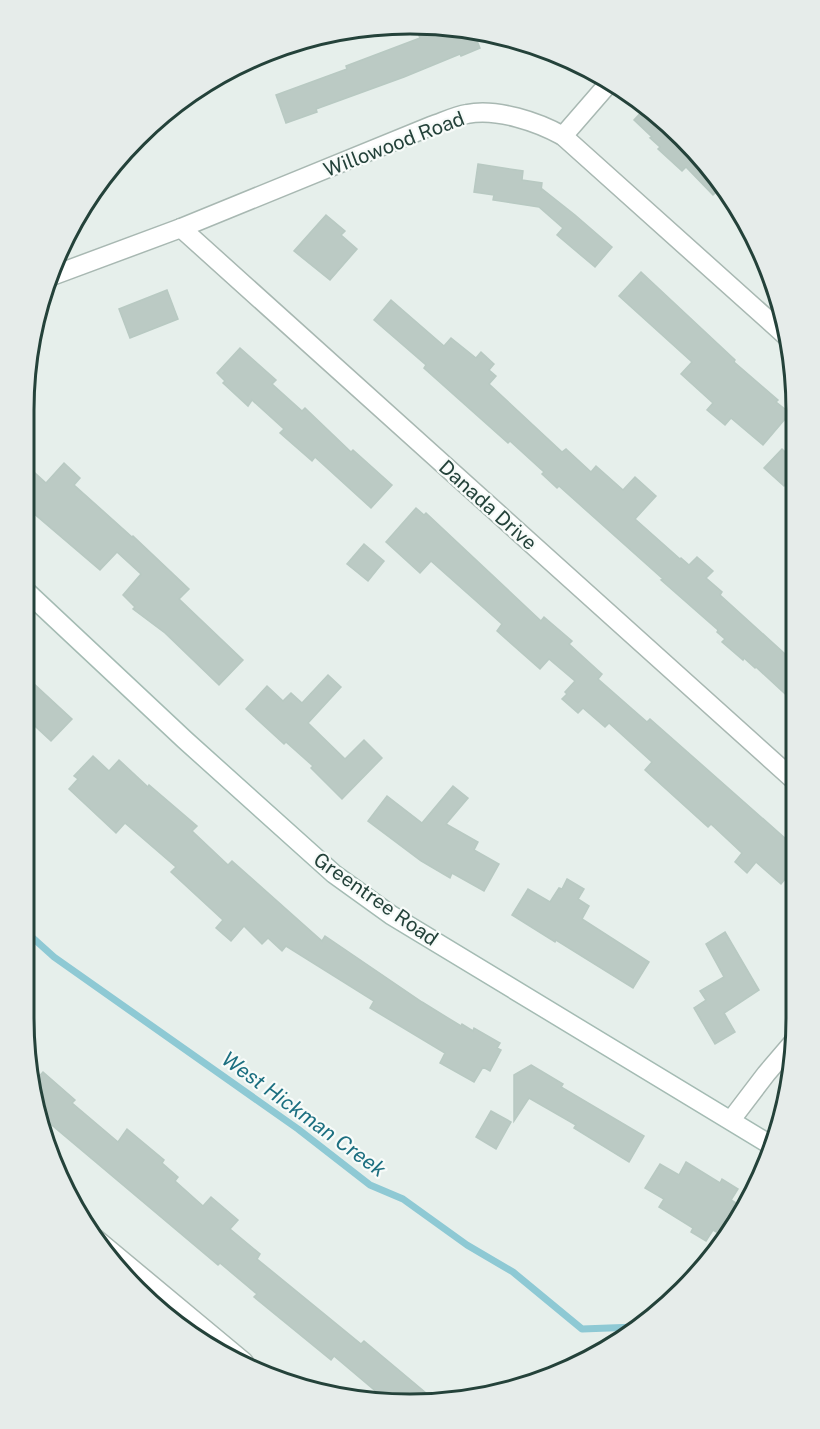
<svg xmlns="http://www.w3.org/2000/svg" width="820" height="1429" viewBox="0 0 820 1429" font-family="'Public Sans',sans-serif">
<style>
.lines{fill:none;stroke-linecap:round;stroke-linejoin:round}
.stream{stroke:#8ec9d4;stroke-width:7}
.building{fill:#bbcac4;stroke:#b8c9c2;stroke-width:1.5}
.street-casing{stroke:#a8b8b2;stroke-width:21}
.secondary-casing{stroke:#a4bbb3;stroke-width:21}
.street{stroke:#fff;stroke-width:18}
.secondary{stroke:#fff;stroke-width:18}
.labels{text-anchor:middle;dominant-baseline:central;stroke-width:4.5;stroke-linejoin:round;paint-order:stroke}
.street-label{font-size:20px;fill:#24423a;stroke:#f7fbf9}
.water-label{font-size:21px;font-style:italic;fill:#1c6f80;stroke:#f7fbf9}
.rim{fill:none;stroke:#24423a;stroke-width:3}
</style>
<rect width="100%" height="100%" fill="#e6efeb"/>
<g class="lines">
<path class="stream" d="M 24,930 L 54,957 L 298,1129 L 370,1185 L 403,1199 L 467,1245 L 513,1272 L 582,1329 L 636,1327"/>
</g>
<g class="building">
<path d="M 417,31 L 473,31 L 480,48 L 461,56 L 460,54 L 404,77 L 316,109 L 317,112 L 286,123 L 276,95 L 347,69 L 346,66 L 420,38 Z"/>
<path d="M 646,107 L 683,137 L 722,187 L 713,195 L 686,167 L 682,171 L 658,149 L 660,147 L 650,138 L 652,137 L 634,120 Z"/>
<path d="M 478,164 L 523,171 L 522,180 L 542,183 L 541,191 L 542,189 L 575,215 L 612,247 L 595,267 L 557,235 L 563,228 L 539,207 L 493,200 L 494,195 L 474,192 Z"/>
<path d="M 326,215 L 345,231 L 341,235 L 357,249 L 330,280 L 294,251 Z"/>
<path d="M 641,272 L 735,360 L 734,362 L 778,400 L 776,402 L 790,413 L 763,445 L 731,418 L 725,425 L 707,410 L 713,403 L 681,374 L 692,362 L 619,296 Z"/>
<path d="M 167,290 L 178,319 L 130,338 L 119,309 Z"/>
<path d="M 391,300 L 444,346 L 451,338 L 476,358 L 481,352 L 494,364 L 489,370 L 496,376 L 489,384 L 562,452 L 566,449 L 591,472 L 596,466 L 623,490 L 635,477 L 656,496 L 635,519 L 680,559 L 681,558 L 689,565 L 697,557 L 713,571 L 706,578 L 722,592 L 720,595 L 795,663 L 795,703 L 756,667 L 755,668 L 744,658 L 743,660 L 722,642 L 725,639 L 717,632 L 718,630 L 661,580 L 663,579 L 559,486 L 557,488 L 542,474 L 544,472 L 510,441 L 508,443 L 424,368 L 426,365 L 374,320 Z"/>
<path d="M 240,348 L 276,380 L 272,384 L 302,411 L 305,408 L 351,452 L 353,450 L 392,485 L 371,508 L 315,457 L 312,461 L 280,433 L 284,429 L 252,400 L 248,406 L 223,383 L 225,381 L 217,373 Z"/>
<path d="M 782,449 L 795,461 L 795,474 L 784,486 L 764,468 Z"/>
<path d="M 64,463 L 80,478 L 74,485 L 132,537 L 133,536 L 189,589 L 179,599 L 243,660 L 219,685 L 165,633 L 133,609 L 135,607 L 123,595 L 141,574 L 117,552 L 100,570 L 25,506 L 25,464 L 46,483 Z"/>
<path d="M 416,508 L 424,515 L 426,513 L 541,621 L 544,617 L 572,641 L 569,644 L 602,674 L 598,679 L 647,722 L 650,719 L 795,847 L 795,867 L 781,884 L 756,862 L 747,873 L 735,862 L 742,853 L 711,824 L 708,827 L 645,770 L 652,762 L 609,723 L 605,727 L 583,708 L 578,713 L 562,699 L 567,694 L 565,692 L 575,681 L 549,659 L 540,669 L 497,631 L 502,624 L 431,561 L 420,573 L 386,542 Z"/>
<path d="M 364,544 L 384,561 L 368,581 L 347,564 Z"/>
<path d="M 328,675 L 341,687 L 308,723 L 345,759 L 364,740 L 382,758 L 342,799 L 311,768 L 313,766 L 286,742 L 284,744 L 246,709 L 267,686 L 283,701 L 291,693 L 302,703 Z"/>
<path d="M 33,683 L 72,719 L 51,741 L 24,716 L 24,692 Z"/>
<path d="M 93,756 L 109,771 L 119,760 L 148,787 L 149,785 L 197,826 L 192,831 L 228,865 L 232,861 L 322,941 L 325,936 L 422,1002 L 461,1026 L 462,1024 L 473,1031 L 474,1028 L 500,1043 L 497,1048 L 501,1050 L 490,1071 L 483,1067 L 474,1082 L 440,1063 L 445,1053 L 370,1008 L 374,1001 L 286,946 L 282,951 L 268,938 L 262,944 L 244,926 L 231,941 L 216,928 L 223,920 L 171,872 L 176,867 L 125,823 L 116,833 L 69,789 L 78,779 L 74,776 Z"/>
<path d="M 453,786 L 468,798 L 446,824 L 478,842 L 474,850 L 499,864 L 484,891 L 452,873 L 450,878 L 421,861 L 368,821 L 387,796 L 422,823 Z"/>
<path d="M 567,879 L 584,889 L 578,899 L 589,906 L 582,919 L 649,962 L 633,988 L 556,940 L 555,942 L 512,915 L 528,889 L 550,902 L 559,888 L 562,889 Z"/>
<path d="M 725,932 L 759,990 L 724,1013 L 735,1032 L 715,1044 L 694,1008 L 706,1000 L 700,991 L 724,977 L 706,944 Z"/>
<path d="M 531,1065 L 563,1084 L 561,1087 L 644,1136 L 629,1162 L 574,1128 L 576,1125 L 529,1098 L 514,1121 L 514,1075 Z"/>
<path d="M 43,1072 L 75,1100 L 72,1103 L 118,1142 L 127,1129 L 164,1160 L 162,1163 L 178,1177 L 175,1181 L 203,1206 L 211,1197 L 238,1220 L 230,1229 L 260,1254 L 257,1259 L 361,1344 L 364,1341 L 438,1403 L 385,1399 L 334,1356 L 331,1360 L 254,1297 L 257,1294 L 220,1263 L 218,1265 L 40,1115 L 34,1082 Z"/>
<path d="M 491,1111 L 511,1122 L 496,1149 L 476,1137 Z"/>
<path d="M 686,1162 L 720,1183 L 722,1179 L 738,1189 L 731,1200 L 744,1208 L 727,1238 L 713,1230 L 706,1241 L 691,1232 L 693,1228 L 659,1207 L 664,1199 L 645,1188 L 660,1164 L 679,1175 Z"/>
</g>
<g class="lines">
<g class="street-casing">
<g id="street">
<path d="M 563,136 L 609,83"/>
<path d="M 181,228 L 795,781"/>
<path d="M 49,277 L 181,228 L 431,126 C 443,122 455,116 467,114 C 497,108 538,122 563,136 L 786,336"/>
<path d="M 731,1120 L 766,1074 L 795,1040"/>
<path d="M 95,1238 L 244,1362"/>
</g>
</g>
<g class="secondary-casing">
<path id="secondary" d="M 25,590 L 185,740 L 334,874 L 391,915 L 774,1147"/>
</g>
<use href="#street" class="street"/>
<use href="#secondary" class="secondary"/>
</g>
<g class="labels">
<g class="street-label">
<text transform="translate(394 144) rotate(-21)">Willowood Road</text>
<text transform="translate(488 505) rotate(42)">Danada Drive</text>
<text transform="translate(376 899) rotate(35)">Greentree Road</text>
</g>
<g class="water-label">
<text transform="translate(304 1114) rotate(36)">West Hickman Creek</text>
</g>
</g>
<path d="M0 0H820V1429H0ZM410 34H410A376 376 0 0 1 786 410V1018A376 376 0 0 1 410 1394H410A376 376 0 0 1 34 1018V410A376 376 0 0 1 410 34Z" fill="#e6ecea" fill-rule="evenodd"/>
<path class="rim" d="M410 34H410A376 376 0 0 1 786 410V1018A376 376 0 0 1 410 1394H410A376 376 0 0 1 34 1018V410A376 376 0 0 1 410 34Z"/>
</svg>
